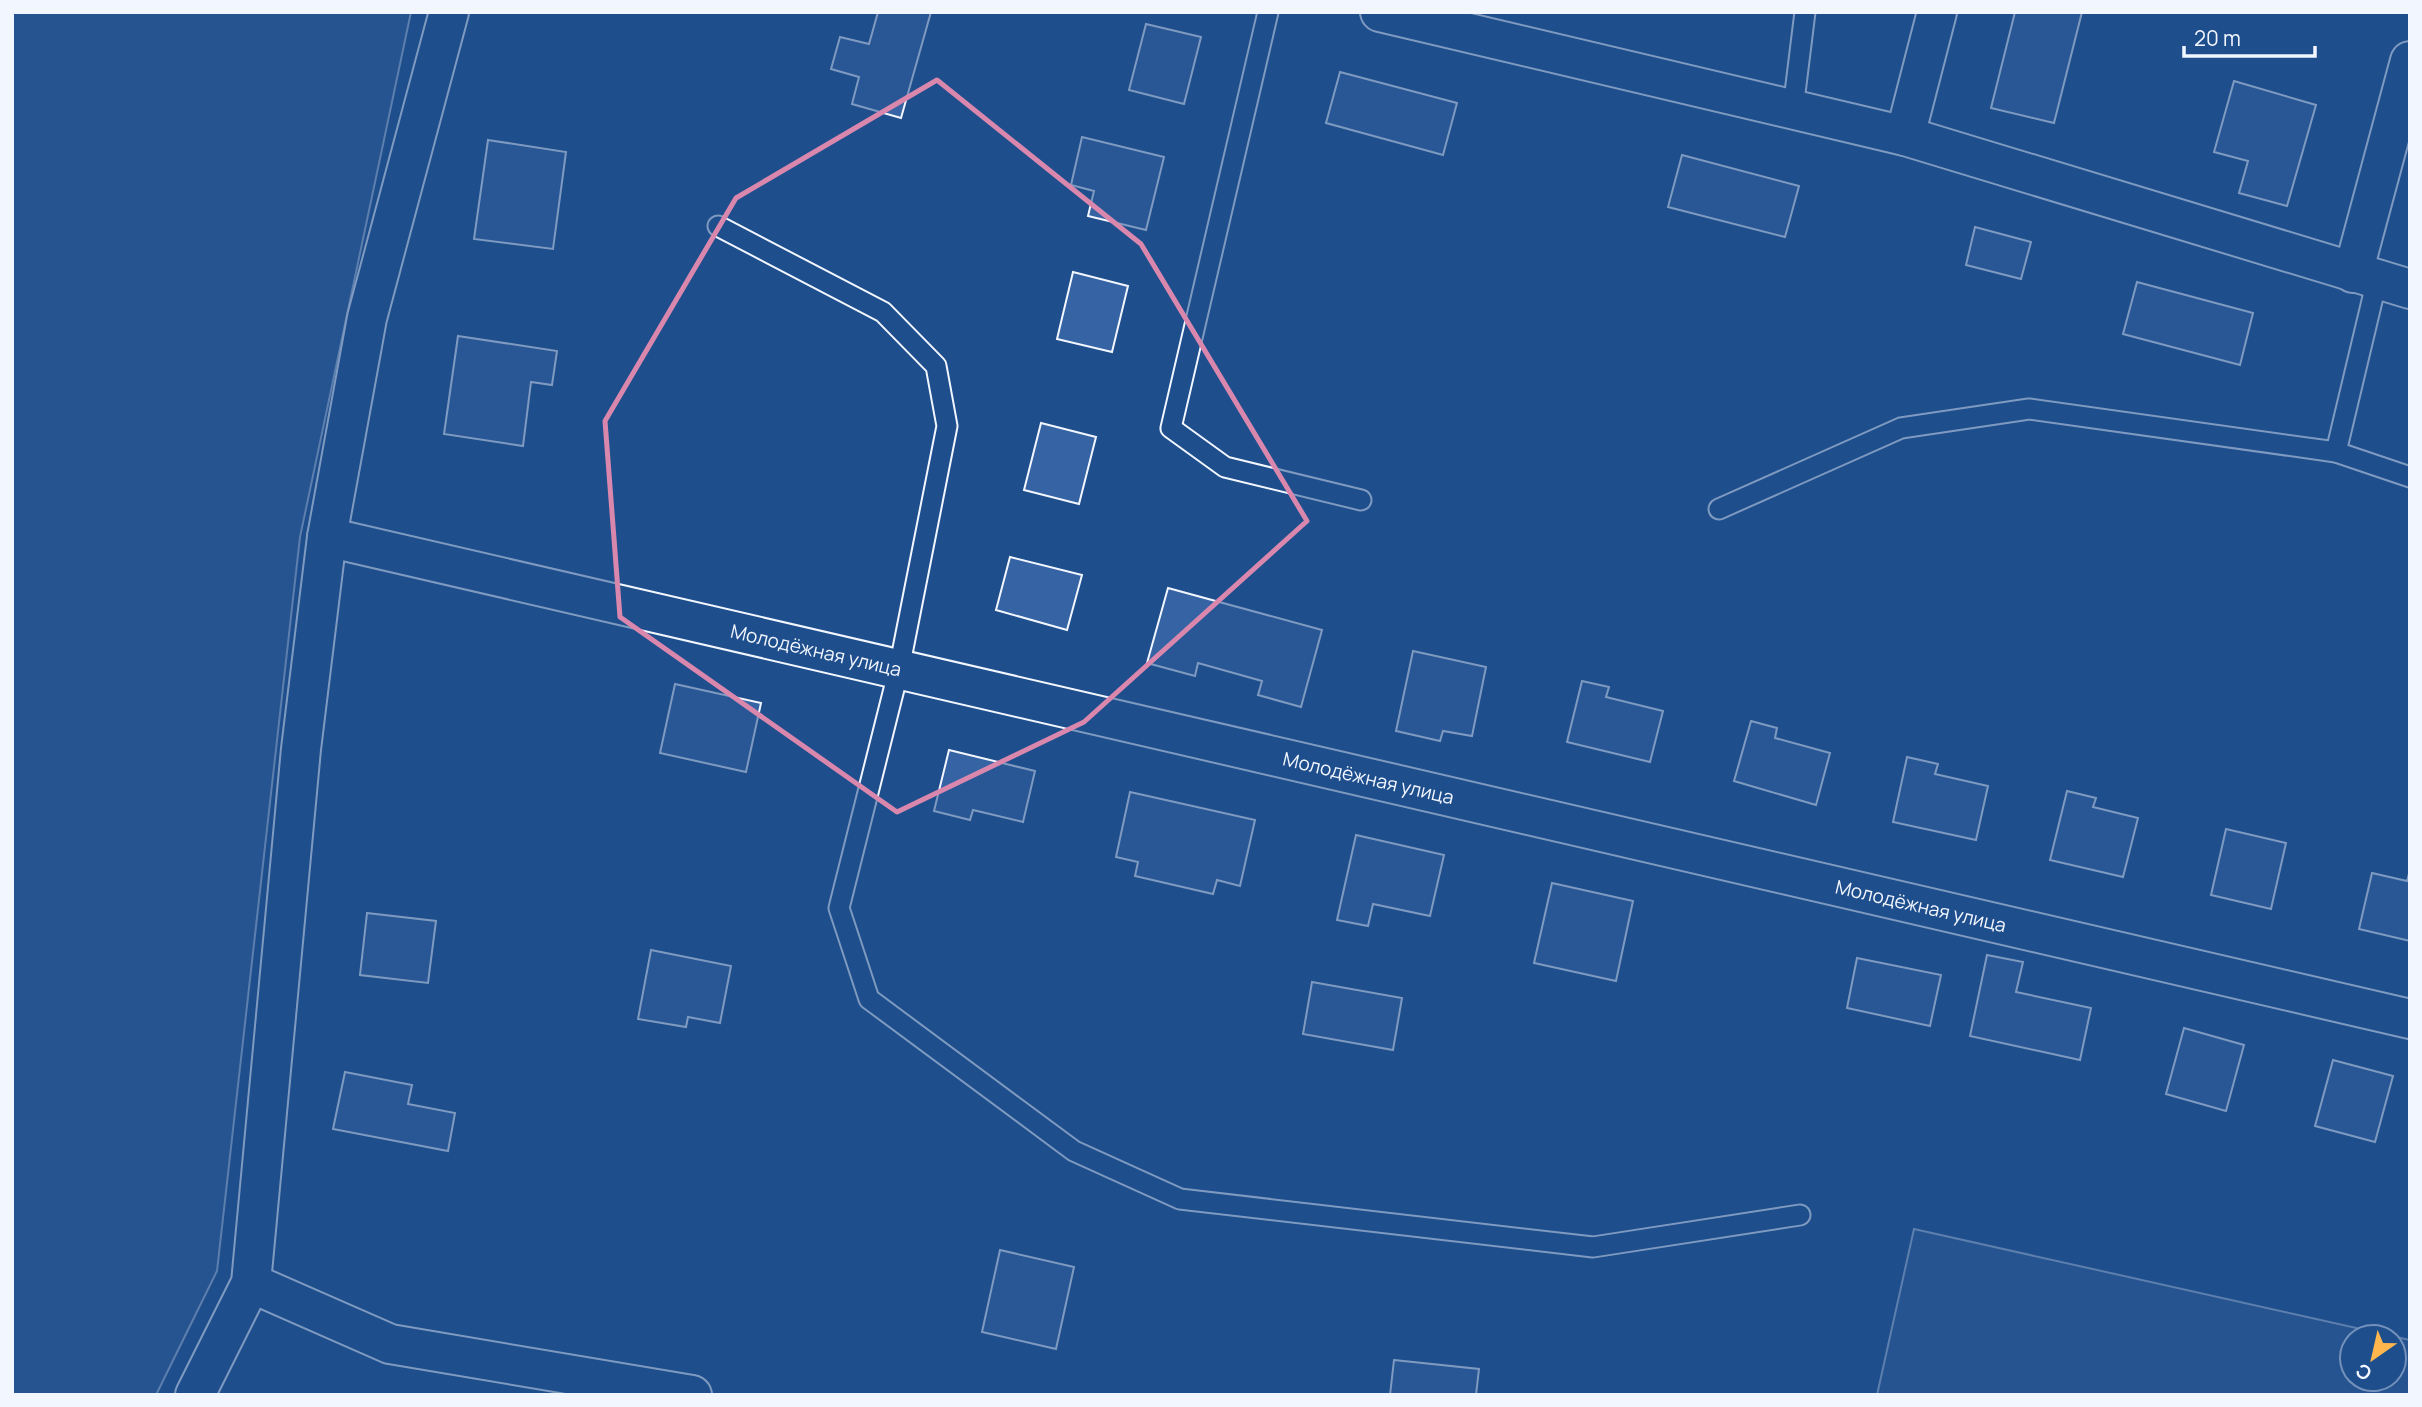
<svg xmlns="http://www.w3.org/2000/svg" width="2422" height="1407" viewBox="0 0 2422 1407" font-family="Manrope,sans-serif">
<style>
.built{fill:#305b95;stroke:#a8bbd7;stroke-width:2;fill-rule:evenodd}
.building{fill:#3563a3;stroke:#f2f6ff;stroke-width:2}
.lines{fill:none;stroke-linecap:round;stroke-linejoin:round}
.service-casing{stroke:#f2f6ff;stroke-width:23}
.minor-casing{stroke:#f2f6ff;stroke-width:42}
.service{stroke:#1f4e8c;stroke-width:19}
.minor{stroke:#1f4e8c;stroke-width:38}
.marked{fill:none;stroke:#da87ad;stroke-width:5;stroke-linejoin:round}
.labels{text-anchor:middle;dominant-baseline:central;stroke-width:5;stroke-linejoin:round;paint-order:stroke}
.street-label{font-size:19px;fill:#f2f6ff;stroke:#1f4e8c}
</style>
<rect width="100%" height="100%" fill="#1f4e8c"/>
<g class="built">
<path d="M 12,12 L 411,12 L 300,537 L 217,1271 L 156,1395 L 12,1395 Z"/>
<path d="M 1914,1229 L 2410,1340 L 2410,1395 L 1877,1395 ZM 2352,1337 L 2394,1337 L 2394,1379 L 2352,1379 Z"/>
</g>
<g class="building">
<path d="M 878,12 L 931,12 L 901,118 L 852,104 L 859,77 L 831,69 L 840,37 L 869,44 Z"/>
<path d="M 2015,12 L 2082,12 L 2054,123 L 1991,108 Z"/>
<path d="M 1146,24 L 1201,37 L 1184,104 L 1129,90 Z"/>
<path d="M 1340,72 L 1457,103 L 1443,155 L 1326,123 Z"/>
<path d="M 2234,81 L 2316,105 L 2287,206 L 2239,193 L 2248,161 L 2214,152 Z"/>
<path d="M 1082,137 L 1164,157 L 1146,230 L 1088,216 L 1094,191 L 1071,185 Z"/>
<path d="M 488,140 L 566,152 L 553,249 L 474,239 Z"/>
<path d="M 1682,155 L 1799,186 L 1785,237 L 1668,207 Z"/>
<path d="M 1975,227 L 2031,242 L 2021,279 L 1966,265 Z"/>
<path d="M 1073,272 L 1128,286 L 1112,352 L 1057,339 Z"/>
<path d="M 2137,282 L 2253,313 L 2240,365 L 2123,334 Z"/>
<path d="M 458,336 L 557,351 L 552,385 L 531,382 L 523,446 L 444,434 Z"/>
<path d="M 1041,423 L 1096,437 L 1079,504 L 1024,490 Z"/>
<path d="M 1010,557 L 1082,575 L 1067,630 L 996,610 Z"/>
<path d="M 1168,588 L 1322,630 L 1301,707 L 1258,695 L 1262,681 L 1198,663 L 1195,676 L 1147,663 Z"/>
<path d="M 1413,651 L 1486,667 L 1472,736 L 1443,731 L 1440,741 L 1396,731 Z"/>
<path d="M 1582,681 L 1609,687 L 1606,697 L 1663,711 L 1650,762 L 1567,742 Z"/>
<path d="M 675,684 L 761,703 L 746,772 L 660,753 Z"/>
<path d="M 1751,721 L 1777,728 L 1775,738 L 1830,753 L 1816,805 L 1734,781 Z"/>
<path d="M 949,750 L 1035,771 L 1023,822 L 973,810 L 970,820 L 934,811 Z"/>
<path d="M 1907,757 L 1938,764 L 1935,774 L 1988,786 L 1976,840 L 1893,822 Z"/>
<path d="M 2067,791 L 2096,798 L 2093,807 L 2138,818 L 2123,877 L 2050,860 Z"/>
<path d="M 1130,792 L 1255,820 L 1240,886 L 1217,880 L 1213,894 L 1135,876 L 1138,862 L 1116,857 Z"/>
<path d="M 2226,829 L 2286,843 L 2271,909 L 2211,895 Z"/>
<path d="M 1356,835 L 1444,855 L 1430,916 L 1373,904 L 1368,926 L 1337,920 Z"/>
<path d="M 2410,870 L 2410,941 L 2359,929 L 2372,873 L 2407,881 Z"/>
<path d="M 1552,883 L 1633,901 L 1616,981 L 1534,963 Z"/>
<path d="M 367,913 L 436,921 L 428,983 L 360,975 Z"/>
<path d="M 651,950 L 731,966 L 720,1023 L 688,1017 L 686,1027 L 638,1019 Z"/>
<path d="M 1987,955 L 2023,962 L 2016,992 L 2091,1008 L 2080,1060 L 1970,1036 Z"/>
<path d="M 1857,958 L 1941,975 L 1930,1026 L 1847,1008 Z"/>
<path d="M 1312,982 L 1402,998 L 1393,1050 L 1303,1034 Z"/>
<path d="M 2184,1028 L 2244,1045 L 2226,1111 L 2166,1094 Z"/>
<path d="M 2333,1060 L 2393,1076 L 2375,1142 L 2315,1126 Z"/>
<path d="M 345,1072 L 412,1085 L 408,1104 L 455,1113 L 448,1151 L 333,1129 Z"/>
<path d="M 1000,1250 L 1074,1267 L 1056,1349 L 982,1332 Z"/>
<path d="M 1394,1360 L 1479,1369 L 1476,1395 L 1390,1395 Z"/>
</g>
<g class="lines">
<g class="service-casing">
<g id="service">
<path d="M 1268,12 L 1171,428 L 1225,467 L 1361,500"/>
<path d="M 1793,109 L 1805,12"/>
<path d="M 718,226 L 883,312 L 936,366 L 947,426 L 899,669 L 839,908 L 869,999 L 1074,1151 L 1180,1199 L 1593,1247 L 1800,1215"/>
<path d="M 2336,452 L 2377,280"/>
<path d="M 1719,509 L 1901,428 L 2029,409 L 2336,452 L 2410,477"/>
</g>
</g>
<g class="minor-casing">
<g id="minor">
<path d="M 1380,12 L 1905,136 L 2410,289"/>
<path d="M 1905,136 L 1937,12"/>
<path d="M 2353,273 L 2410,61"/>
<path id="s1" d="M 327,537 L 2410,1019"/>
<path d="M 251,1283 L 390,1344 L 692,1395"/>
<path d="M 195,1395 L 251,1283 L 301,749 L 327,537 L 367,318 L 449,12"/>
</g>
</g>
<use href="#service" class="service"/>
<use href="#minor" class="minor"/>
</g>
<path d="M0 0H2422V1407H0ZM 937,80 L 1141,244 L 1307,521 L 1084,722 L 897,812 L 620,617 L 605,421 L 736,198 Z" fill="#1f4e8c" fill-opacity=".55" fill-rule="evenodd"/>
<path class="marked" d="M 937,80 L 1141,244 L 1307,521 L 1084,722 L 897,812 L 620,617 L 605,421 L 736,198 Z"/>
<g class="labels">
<g class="street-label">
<text stroke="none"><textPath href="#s1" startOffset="502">Молодёжная улица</textPath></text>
<text stroke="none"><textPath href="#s1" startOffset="1069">Молодёжная улица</textPath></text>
<text stroke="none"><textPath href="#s1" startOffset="1636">Молодёжная улица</textPath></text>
</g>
</g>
<rect width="2422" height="1407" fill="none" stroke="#f2f6ff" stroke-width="28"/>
<g transform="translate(2373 1358) rotate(214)"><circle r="33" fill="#1f4e8c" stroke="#7391ba" stroke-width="2"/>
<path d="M0-5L12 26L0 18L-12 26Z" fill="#ffb74d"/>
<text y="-10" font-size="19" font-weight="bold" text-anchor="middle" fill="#f2f6ff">С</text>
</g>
<path d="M2184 46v10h131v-10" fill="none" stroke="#f2f6ff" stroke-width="3.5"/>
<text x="2194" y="46" font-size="21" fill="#f2f6ff" stroke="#1f4e8c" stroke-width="5" paint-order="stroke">20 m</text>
</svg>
